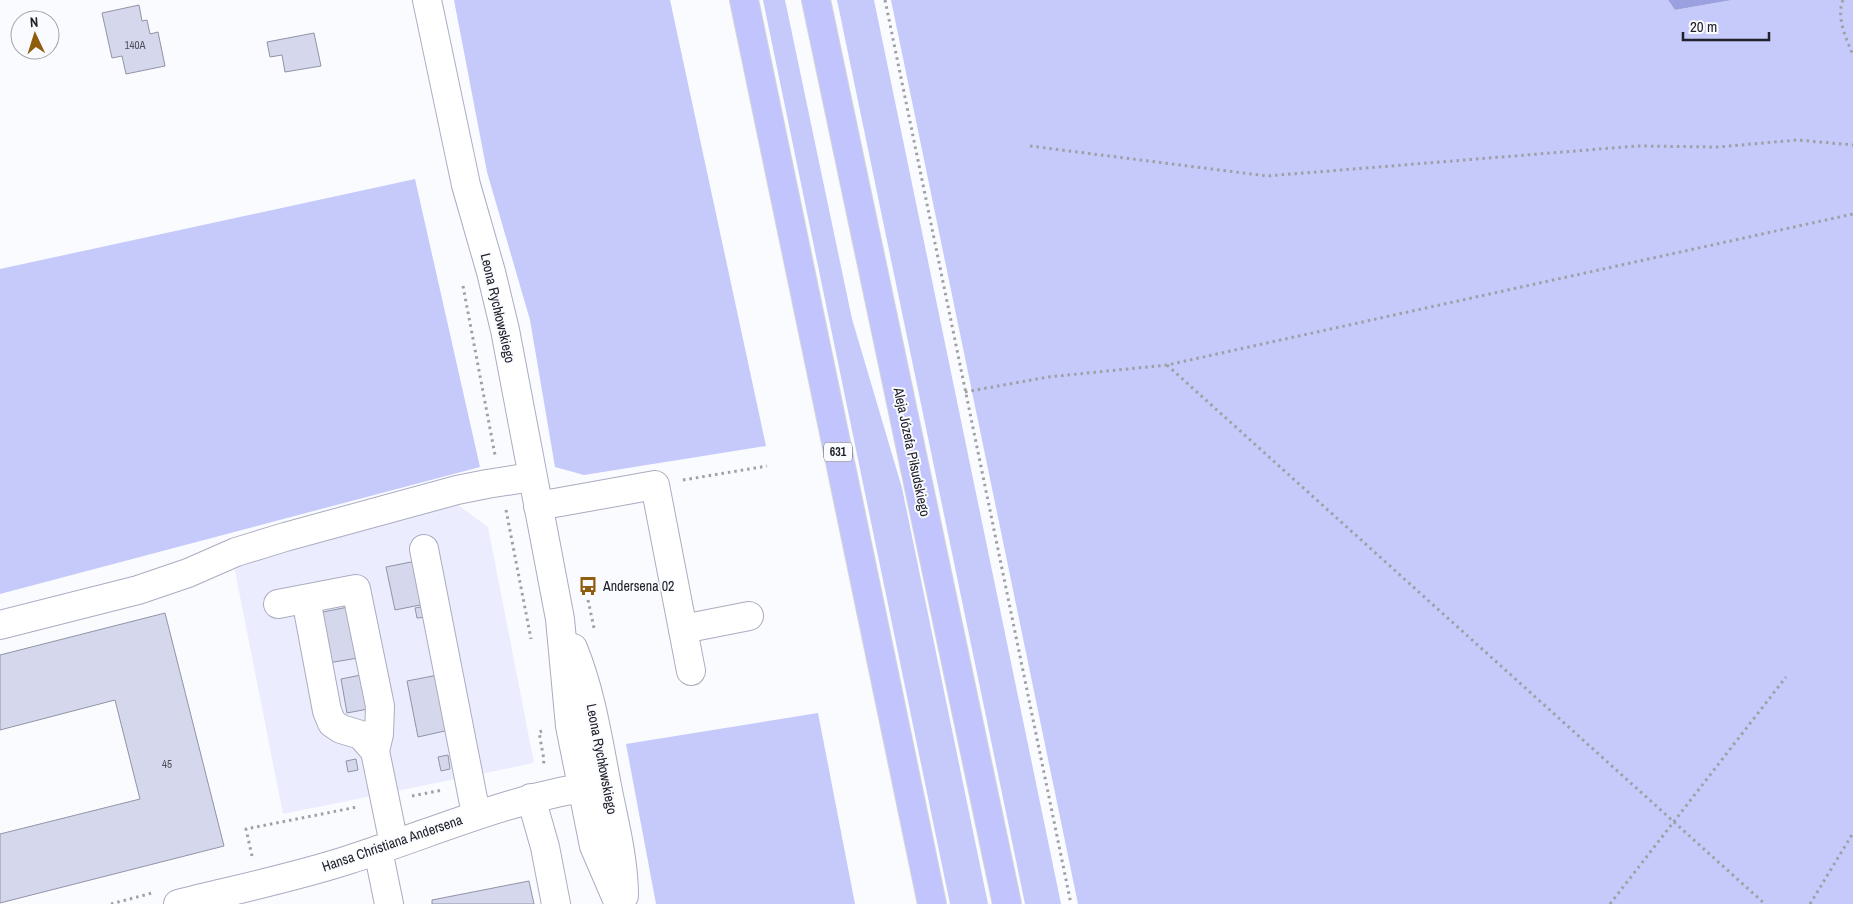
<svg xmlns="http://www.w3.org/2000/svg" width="1853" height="904" viewBox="0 0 1853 904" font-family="'Archivo Narrow',sans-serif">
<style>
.built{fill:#ebedff}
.green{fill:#c5cafa}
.water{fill:#9ba0de}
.building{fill:#d5d7ec;stroke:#9193a6}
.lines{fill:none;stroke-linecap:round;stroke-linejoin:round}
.minor-casing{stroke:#aaacc0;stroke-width:30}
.major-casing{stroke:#d7d7d8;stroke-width:30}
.path{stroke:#9fa0a5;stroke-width:3;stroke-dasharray:2.5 4;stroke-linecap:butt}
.minor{stroke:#fff;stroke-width:28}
.major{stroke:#c1c4fd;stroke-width:28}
.labels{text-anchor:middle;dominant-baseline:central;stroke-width:4;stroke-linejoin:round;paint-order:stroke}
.number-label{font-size:11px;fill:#4d4e5a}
.shield{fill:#fafbff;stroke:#616269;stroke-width:1}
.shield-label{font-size:12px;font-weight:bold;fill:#202129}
.street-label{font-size:14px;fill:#202129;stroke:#fafbff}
.poi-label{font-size:14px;fill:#202129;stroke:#fafbff;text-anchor:start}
</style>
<rect width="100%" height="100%" fill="#fafbff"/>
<path class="built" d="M 458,505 L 488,527 L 534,763 L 283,814 L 234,566 Z"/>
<g class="green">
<path d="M 454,0 L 670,0 L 766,446 L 584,475 L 555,467 L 530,320 L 487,172 Z"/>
<path d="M 763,0 L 785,0 L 852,319 L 902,488 L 988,904 L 950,904 Z"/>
<path d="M 837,0 L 874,0 L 1061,904 L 1025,904 Z"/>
<path d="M 891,0 L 1668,0 L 1675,10 L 1732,0 L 1853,0 L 1853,904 L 1078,904 Z"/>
<path d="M 415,179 L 480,467 L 0,594 L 0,269 Z"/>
<path d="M 818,713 L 855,904 L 656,904 L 626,744 Z"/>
</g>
<path class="water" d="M 1668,0 L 1732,0 L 1675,10 Z"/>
<g class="building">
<path d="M 139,5 L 142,21 L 147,20 L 150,34 L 158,32 L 165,66 L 126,74 L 122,56 L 112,58 L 102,13 Z"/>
<path d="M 314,33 L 321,66 L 285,72 L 282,55 L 270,57 L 267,42 Z"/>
<path d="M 416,561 L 425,604 L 395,610 L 386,567 Z"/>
<path d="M 426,606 L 428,617 L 417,618 L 415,608 Z"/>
<path d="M 348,607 L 358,658 L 328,663 L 318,613 Z"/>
<path d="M 165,613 L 224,846 L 0,903 L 0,834 L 140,799 L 115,700 L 0,730 L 0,655 Z"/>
<path d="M 361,675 L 368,709 L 347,713 L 341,679 Z"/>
<path d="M 438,675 L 449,730 L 418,737 L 407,681 Z"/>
<path d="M 448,755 L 450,769 L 441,771 L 438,757 Z"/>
<path d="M 356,759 L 358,770 L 348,772 L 346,761 Z"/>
<path d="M 529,881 L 534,904 L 432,904 L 432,900 Z"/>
</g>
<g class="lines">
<g class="minor-casing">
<g id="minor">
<path d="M 427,0 L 466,185 L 491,272 L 505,330 L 560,619 L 570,726 L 594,846 L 619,904"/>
<path d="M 538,506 L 655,485 L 691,671"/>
<path d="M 424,549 L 476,814"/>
<path d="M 306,599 L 327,711 L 332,723 L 341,729 L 361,735 L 375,751"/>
<path d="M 278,604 L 356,589 L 380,706 L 379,734 L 375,751 L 394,844"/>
<path d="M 0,625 L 138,590 L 188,573 L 236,552 L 285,537 L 457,490 L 487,484 L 532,477"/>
<path d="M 683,629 L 749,616"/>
<path d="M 573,648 C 591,692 598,739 607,786 C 614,822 624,859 624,896"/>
<path d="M 531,798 L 545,847 L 556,904"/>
<path d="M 378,850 L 389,904"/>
<path d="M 178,904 C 234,890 292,878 348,860 C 436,832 513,796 606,784"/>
</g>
</g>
<g class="major-casing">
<g id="major">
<path d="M 744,0 L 932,904"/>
<path d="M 816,0 L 1007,904"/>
</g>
</g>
<g class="path">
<path d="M 885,0 L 1071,904"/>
<path d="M 1843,0 C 1836,17 1846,38 1853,55"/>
<path d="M 1030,146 L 1267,176 L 1637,146 L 1718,147 L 1797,140 L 1853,145"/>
<path d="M 463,286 L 495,455"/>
<path d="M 1167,365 L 1765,904"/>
<path d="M 965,392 L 1048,377 L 1167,365 L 1853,214"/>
<path d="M 683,480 L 767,466"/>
<path d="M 506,510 L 531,639"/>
<path d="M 588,600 L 594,628"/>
<path d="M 542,731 L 539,732 L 544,760 L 543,767"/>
<path d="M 412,796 L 443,790"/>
<path d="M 252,856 L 246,829 L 357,807"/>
<path d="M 111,904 L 152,893"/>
<path d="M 1610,904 L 1786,677"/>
<path d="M 1810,904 L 1853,833"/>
</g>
<use href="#minor" class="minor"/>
<use href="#major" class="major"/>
</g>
<defs>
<g id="bus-bare" transform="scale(1.5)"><path d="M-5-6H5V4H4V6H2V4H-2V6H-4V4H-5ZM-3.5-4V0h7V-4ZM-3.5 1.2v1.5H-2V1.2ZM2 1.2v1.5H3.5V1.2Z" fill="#905c0d" stroke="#fafbff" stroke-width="2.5" paint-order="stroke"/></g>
</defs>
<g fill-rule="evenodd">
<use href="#bus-bare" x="588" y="586"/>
</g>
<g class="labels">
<g class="number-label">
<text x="135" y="45">140A</text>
<text x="167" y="764">45</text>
</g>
<rect class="shield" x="824" y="442.5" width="28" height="19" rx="4"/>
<g class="shield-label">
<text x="838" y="452">631</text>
</g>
<g class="street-label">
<text transform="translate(498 308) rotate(77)">Leona Rychłowskiego</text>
<text transform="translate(912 452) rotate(78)">Aleja Józefa Piłsudskiego</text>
<text transform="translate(602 759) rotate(79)">Leona Rychłowskiego</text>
<text transform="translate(392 843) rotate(-19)">Hansa Christiana Andersena</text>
</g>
<g class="poi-label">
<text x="603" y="586">Andersena 02</text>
</g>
</g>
<g transform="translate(35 35) rotate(356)"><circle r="24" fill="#fafbff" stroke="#a3a4a9"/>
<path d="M0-4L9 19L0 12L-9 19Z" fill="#905c0d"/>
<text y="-8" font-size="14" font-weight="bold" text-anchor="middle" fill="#202129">N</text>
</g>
<path d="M1683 32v8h86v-8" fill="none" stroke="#202129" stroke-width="2.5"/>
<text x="1690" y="32" font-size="15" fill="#202129" stroke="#fafbff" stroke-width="4" paint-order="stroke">20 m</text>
</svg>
